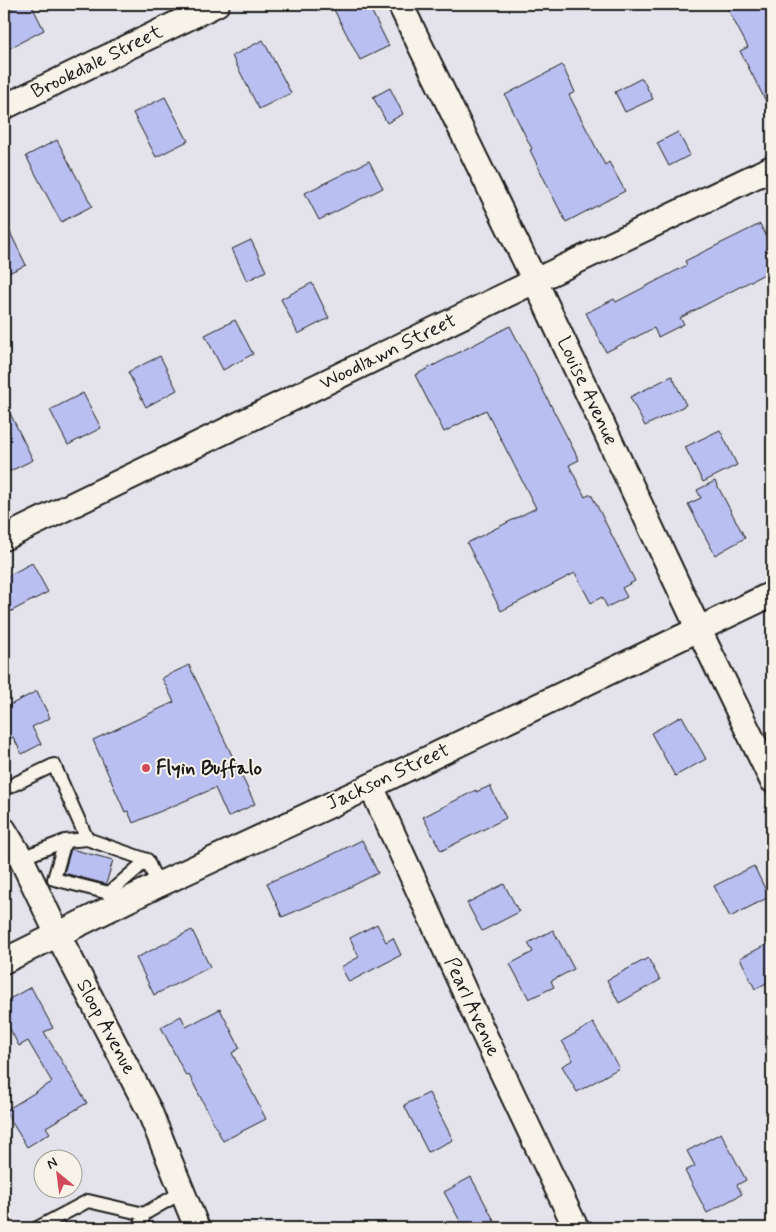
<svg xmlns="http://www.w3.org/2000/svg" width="776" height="1232" viewBox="0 0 776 1232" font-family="Mynerve,sans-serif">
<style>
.building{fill:#b9bff1;stroke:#1c1c1c}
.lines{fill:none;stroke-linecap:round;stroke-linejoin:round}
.service-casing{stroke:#1c1c1c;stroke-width:16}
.minor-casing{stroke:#1c1c1c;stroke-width:28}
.service{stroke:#f7f3e8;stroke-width:12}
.minor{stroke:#f7f3e8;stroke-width:24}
.poi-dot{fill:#d1495b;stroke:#f7f3e8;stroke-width:2}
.labels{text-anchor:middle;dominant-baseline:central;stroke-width:4;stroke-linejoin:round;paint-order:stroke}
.street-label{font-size:20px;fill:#1c1c1c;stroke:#f7f3e8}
.poi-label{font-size:20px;font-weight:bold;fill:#1c1c1c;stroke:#f7f3e8;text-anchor:start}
</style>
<rect width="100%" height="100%" fill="#e4e3eb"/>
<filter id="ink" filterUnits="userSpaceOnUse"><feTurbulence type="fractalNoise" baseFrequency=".02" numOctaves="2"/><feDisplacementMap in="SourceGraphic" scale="10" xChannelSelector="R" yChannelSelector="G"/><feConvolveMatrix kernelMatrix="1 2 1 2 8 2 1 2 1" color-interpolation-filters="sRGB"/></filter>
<g filter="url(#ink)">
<g class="building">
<path d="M 20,4 L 31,4 L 44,30 L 4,51 L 4,12 Z"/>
<path d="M 331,4 L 368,4 L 389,46 L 360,60 Z"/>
<path d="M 725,4 L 772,4 L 772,113 L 740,51 L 748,47 Z"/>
<path d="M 263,40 L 291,93 L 259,109 L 232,56 Z"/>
<path d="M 562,65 L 575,92 L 569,95 L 605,165 L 609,162 L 625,191 L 566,222 L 551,193 L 530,150 L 532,149 L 505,95 Z"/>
<path d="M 642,78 L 653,99 L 625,112 L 615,92 Z"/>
<path d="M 390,88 L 403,114 L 387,123 L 373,97 Z"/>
<path d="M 165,97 L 188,141 L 156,157 L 133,113 Z"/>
<path d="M 678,132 L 690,155 L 669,166 L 657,143 Z"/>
<path d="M 57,140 L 92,206 L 61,222 L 26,156 Z"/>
<path d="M 369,161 L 383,188 L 319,220 L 305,193 Z"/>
<path d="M 4,220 L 26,265 L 4,275 Z"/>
<path d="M 760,224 L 772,248 L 772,270 L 680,318 L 684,324 L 658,337 L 654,328 L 606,352 L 586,313 L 614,299 L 616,302 L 687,265 L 685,261 Z"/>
<path d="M 251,240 L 266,271 L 247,281 L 232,249 Z"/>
<path d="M 312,283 L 329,318 L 298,334 L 281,299 Z"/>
<path d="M 235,320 L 253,354 L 223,370 L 205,335 Z"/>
<path d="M 510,326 L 579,460 L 569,465 L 585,497 L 591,494 L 635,581 L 622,588 L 627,597 L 607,607 L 602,597 L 591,603 L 575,573 L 501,611 L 467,543 L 536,508 L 486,410 L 444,432 L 415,375 Z"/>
<path d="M 160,356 L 177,390 L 146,407 L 128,372 Z"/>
<path d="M 672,376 L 686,405 L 645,426 L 630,397 Z"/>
<path d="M 83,393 L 101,428 L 68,445 L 50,410 Z"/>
<path d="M 4,401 L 33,460 L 4,474 Z"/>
<path d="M 720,430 L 737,465 L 703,482 L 685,447 Z"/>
<path d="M 715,481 L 745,538 L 715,555 L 688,504 L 701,498 L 697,490 Z"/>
<path d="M 32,563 L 48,592 L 4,615 L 4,578 Z"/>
<path d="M 189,665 L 255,804 L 228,817 L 215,788 L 133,823 L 128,811 L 125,812 L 93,740 L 174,702 L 162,678 Z"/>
<path d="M 37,691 L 50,718 L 32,727 L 41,744 L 22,754 L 13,737 L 4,741 L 4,708 Z"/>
<path d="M 682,716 L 706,759 L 675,776 L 651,733 Z"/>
<path d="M 490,786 L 506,818 L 441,851 L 423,817 L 476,790 L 476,792 Z"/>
<path d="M 362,840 L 378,873 L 332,896 L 282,917 L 267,883 L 319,861 Z"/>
<path d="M 71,849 L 113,860 L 106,884 L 64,873 Z"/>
<path d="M 754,866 L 769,897 L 730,917 L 714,886 Z"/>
<path d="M 504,884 L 519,912 L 482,931 L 467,903 Z"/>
<path d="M 377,924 L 386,942 L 393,938 L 401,955 L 349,982 L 341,967 L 359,957 L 350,938 Z"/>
<path d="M 192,930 L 210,967 L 154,995 L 136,958 Z"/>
<path d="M 553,930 L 574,969 L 551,981 L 554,987 L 529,999 L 510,964 L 533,952 L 528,943 Z"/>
<path d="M 772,942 L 772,980 L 755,989 L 740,958 Z"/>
<path d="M 648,958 L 660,980 L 619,1003 L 607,980 Z"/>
<path d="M 31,987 L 53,1028 L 44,1032 L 87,1103 L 46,1127 L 50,1133 L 27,1147 L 5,1111 L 52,1082 L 28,1041 L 19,1046 L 4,1018 L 4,1002 Z"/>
<path d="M 220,1009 L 240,1048 L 232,1053 L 266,1119 L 223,1141 L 189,1075 L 186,1076 L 161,1027 L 181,1016 L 186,1027 Z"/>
<path d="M 593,1023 L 619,1068 L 577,1092 L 562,1066 L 573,1060 L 562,1041 Z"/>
<path d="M 429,1093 L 453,1140 L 428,1152 L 404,1105 Z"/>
<path d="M 721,1133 L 746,1180 L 737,1185 L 742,1194 L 707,1213 L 685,1171 L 695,1166 L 687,1151 Z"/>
<path d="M 471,1177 L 498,1228 L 464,1228 L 444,1192 Z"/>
</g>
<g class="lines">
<g class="service-casing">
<g id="service">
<path d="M 4,789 L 54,765 L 87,839"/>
<path d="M 65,841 L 54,879 L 109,893 L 147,860"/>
<path d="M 21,858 L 65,841 L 87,839 L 147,860 L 158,885"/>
<path d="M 37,1228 L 88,1201 L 144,1214"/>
<path d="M 140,1228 L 144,1214 L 182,1192"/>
</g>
</g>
<g class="minor-casing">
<g id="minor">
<path d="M 400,4 L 535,281 L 698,628 L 772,780"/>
<path d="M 4,107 L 217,4"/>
<path d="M 4,538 L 535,281 L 772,168"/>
<path d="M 371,786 L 483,1032 L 576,1228"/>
<path d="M 4,830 L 21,858 L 58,935 L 149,1110 L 197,1228"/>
<path d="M 4,961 L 158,885 L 371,786 L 772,594"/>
</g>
</g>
<use href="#service" class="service"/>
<use href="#minor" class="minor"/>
</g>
</g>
<circle class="poi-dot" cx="146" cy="768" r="5"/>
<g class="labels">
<g class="street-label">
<text transform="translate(97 62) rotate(-26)">Brookdale Street</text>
<text transform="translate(388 352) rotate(-26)">Woodlawn Street</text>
<text transform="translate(587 391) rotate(65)">Louise Avenue</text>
<text transform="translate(388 777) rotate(-25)">Jackson Street</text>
<text transform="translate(472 1007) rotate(65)">Pearl Avenue</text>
<text transform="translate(106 1027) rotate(62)">Sloop Avenue</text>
</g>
<g class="poi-label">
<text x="156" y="768">Flyin Buffalo</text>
</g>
</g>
<rect width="776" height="1232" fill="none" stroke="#f7f3e8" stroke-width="20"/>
<rect x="10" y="10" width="756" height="1212" fill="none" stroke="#1c1c1c" stroke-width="2" filter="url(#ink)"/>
<g transform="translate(58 1174) rotate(331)"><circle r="24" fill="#f7f3e8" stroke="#9f9d96"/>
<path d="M0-4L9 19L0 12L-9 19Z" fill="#d1495b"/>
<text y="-8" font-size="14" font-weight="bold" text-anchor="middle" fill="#1c1c1c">N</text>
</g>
</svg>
